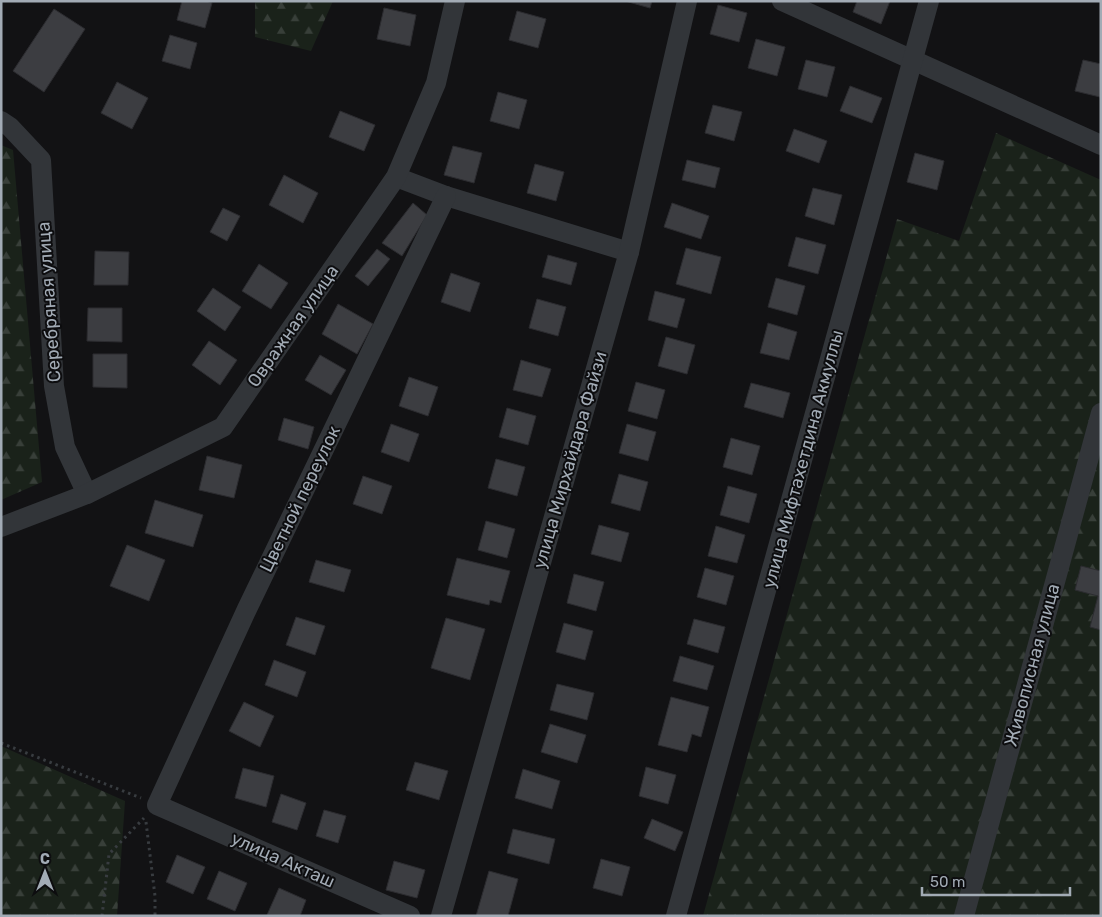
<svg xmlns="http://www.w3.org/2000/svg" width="1102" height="917" viewBox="0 0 1102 917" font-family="Rubik,sans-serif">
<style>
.forest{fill:url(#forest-firs)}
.building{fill:#3c3d41;stroke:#2c2c30}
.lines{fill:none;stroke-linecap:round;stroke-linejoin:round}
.path{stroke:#383c40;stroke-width:3;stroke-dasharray:2.5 4;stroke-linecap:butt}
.minor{stroke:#323539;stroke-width:20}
.labels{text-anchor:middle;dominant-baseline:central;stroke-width:4;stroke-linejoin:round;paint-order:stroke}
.street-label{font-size:18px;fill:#a2abb5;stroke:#0d0d0f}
</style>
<defs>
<pattern id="forest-firs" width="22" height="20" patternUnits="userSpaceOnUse" patternTransform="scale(1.25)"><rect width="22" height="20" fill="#1a221a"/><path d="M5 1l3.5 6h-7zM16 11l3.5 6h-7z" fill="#383f39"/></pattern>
</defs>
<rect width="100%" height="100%" fill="#121214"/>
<g class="forest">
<path d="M 255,1 L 333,1 L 311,51 L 255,37 Z"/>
<path d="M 996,133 L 1101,180 L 1101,916 L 703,916 L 897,219 L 959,241 Z"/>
<path d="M 1,145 L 13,150 L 42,482 L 1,500 Z"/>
<path d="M 1,746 L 125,801 L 117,916 L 1,916 Z"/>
</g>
<g class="building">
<path d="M 182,1 L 206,1 L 212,3 L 205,28 L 177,20 Z"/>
<path d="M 625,1 L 652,1 L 650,8 Z"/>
<path d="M 857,1 L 890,1 L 881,24 L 853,12 Z"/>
<path d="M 718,5 L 747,13 L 739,42 L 710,34 Z"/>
<path d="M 384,8 L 416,15 L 410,46 L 377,39 Z"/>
<path d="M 54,9 L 85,29 L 44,92 L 13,71 Z"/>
<path d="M 517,11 L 546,19 L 538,48 L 509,40 Z"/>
<path d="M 170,35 L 197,43 L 190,69 L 162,61 Z"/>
<path d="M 756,39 L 785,47 L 777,76 L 748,68 Z"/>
<path d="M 806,60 L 835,67 L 827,97 L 798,89 Z"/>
<path d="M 1083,60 L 1101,64 L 1100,97 L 1075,91 Z"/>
<path d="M 117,82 L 148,98 L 132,129 L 101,113 Z"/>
<path d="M 850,86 L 882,98 L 872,123 L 840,111 Z"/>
<path d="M 498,92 L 527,100 L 519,129 L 490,121 Z"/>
<path d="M 713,105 L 742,112 L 734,141 L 705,133 Z"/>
<path d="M 340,111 L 375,125 L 364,151 L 329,137 Z"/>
<path d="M 794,129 L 827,141 L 819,163 L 786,151 Z"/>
<path d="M 453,146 L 482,153 L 474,183 L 444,175 Z"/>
<path d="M 915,153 L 944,161 L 937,190 L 907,182 Z"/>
<path d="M 687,160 L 720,168 L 715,188 L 682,180 Z"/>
<path d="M 535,164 L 564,172 L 556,201 L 527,193 Z"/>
<path d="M 284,175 L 318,193 L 303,223 L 269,205 Z"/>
<path d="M 813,188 L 842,195 L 834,225 L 805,216 Z"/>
<path d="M 413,203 L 427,215 L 402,256 L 382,243 Z"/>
<path d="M 672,203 L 709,216 L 701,239 L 664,227 Z"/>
<path d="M 223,208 L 240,216 L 227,241 L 210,232 Z"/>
<path d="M 796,237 L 826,245 L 818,274 L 788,266 Z"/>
<path d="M 686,248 L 721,257 L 711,294 L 676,284 Z"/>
<path d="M 377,249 L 390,259 L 368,286 L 355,276 Z"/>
<path d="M 95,251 L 129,252 L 128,285 L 94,285 Z"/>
<path d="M 548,255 L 577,263 L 571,285 L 542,277 Z"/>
<path d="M 259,264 L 288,283 L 271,309 L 242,291 Z"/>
<path d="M 451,273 L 480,283 L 470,312 L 441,302 Z"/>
<path d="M 776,278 L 805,286 L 797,315 L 768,307 Z"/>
<path d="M 213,288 L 241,307 L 225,331 L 197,311 Z"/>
<path d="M 655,291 L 685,299 L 677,328 L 648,320 Z"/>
<path d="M 537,299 L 566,307 L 558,336 L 529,328 Z"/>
<path d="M 338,304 L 373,324 L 357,354 L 322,334 Z"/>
<path d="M 88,308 L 122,308 L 122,342 L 87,341 Z"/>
<path d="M 768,323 L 797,332 L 789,360 L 760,353 Z"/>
<path d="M 666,337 L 695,345 L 687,374 L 658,366 Z"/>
<path d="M 209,341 L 237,360 L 220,385 L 192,365 Z"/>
<path d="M 93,354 L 127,354 L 127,388 L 93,387 Z"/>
<path d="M 320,355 L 346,370 L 331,395 L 305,380 Z"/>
<path d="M 521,360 L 551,369 L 542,397 L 513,390 Z"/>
<path d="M 409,377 L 438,387 L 428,416 L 399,406 Z"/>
<path d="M 636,382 L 665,390 L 657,419 L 628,411 Z"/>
<path d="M 751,383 L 790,393 L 783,418 L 744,407 Z"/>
<path d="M 507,408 L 536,416 L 528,445 L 499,437 Z"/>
<path d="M 284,418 L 314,427 L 308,449 L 278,440 Z"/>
<path d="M 391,424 L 419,434 L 409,462 L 381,452 Z"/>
<path d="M 627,424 L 656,432 L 648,461 L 619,453 Z"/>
<path d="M 731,438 L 760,446 L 752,475 L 723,467 Z"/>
<path d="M 207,456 L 242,465 L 234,498 L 199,490 Z"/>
<path d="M 496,459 L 525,467 L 517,496 L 488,488 Z"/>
<path d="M 619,474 L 648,482 L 640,511 L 611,503 Z"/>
<path d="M 363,476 L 392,486 L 382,514 L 353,504 Z"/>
<path d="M 728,486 L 757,494 L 749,523 L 720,515 Z"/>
<path d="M 155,500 L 203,515 L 193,547 L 145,533 Z"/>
<path d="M 486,521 L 515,529 L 507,558 L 478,550 Z"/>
<path d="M 599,525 L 629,533 L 621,562 L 591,554 Z"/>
<path d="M 716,526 L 745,535 L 737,563 L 708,556 Z"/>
<path d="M 127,545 L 165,560 L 149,601 L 110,586 Z"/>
<path d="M 457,558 L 510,571 L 501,603 L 490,600 L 489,605 L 447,595 Z"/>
<path d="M 316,560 L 351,570 L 344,592 L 309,582 Z"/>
<path d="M 1081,566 L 1101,571 L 1101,630 L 1090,627 L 1098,596 L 1075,590 Z"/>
<path d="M 705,568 L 734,576 L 726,605 L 697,597 Z"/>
<path d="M 574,574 L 604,582 L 596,611 L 567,603 Z"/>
<path d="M 296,617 L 325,626 L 315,655 L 286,645 Z"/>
<path d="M 446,618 L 485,629 L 470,680 L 431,668 Z"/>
<path d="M 694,619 L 725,627 L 718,653 L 687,644 Z"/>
<path d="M 564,623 L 593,631 L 585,660 L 556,652 Z"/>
<path d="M 680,656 L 714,666 L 707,690 L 673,681 Z"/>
<path d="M 274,660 L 306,672 L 297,697 L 265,685 Z"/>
<path d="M 557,684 L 594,693 L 587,720 L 550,710 Z"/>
<path d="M 671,697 L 709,707 L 701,737 L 692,734 L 687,752 L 658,745 Z"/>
<path d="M 244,702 L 274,716 L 260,747 L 229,731 Z"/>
<path d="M 550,724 L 586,735 L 577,763 L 541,752 Z"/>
<path d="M 415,762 L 448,771 L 439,800 L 406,790 Z"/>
<path d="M 646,767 L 676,775 L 668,804 L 639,796 Z"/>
<path d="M 243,768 L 274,776 L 266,807 L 235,798 Z"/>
<path d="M 523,769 L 560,781 L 552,809 L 515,798 Z"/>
<path d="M 281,794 L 306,803 L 297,830 L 272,822 Z"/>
<path d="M 324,810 L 346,816 L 338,843 L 316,836 Z"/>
<path d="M 652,819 L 683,832 L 675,851 L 644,838 Z"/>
<path d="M 513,829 L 555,839 L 549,864 L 507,853 Z"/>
<path d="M 177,855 L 205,867 L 193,894 L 166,882 Z"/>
<path d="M 601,859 L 630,867 L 622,896 L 593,888 Z"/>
<path d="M 394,861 L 425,870 L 417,898 L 386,890 Z"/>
<path d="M 219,871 L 247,883 L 235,911 L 207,899 Z"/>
<path d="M 489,871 L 518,879 L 508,916 L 476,916 Z"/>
<path d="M 279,888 L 306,900 L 300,916 L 267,915 Z"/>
</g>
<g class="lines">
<g class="path">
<path d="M 1,743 L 141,798"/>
<path d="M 146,822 L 155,896 L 155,916"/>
<path d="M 102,916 L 109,854 L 144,818"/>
</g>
<g class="minor">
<path d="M 782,1 L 1101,145"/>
<path d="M 1,121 L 10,127 L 41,160 L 54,386 L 65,447 L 87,494"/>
<path d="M 396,177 L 446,196 L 629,252"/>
<path d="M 1,527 L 87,494 L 223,427 L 396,177 L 436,83 L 455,1"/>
<path d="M 410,916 L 157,805 L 247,609 L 446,196"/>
<path d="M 441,916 L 629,252 L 687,1"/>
<path d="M 676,916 L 929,1"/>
<path d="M 964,916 L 1101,413"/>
</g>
</g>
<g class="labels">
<g class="street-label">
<text transform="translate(49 302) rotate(-94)">Серебряная улица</text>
<text transform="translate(293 326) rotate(-55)">Овражная улица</text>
<text transform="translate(803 459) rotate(-75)">улица Мифтахетдина Акмуллы</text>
<text transform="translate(570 460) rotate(-74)">улица Мирхайдара Файзи</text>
<text transform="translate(300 499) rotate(-64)">Цветной переулок</text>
<text transform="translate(1032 665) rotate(-75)">Живописная улица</text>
<text transform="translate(283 860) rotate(24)">улица Акташ</text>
</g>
</g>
<rect width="1102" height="917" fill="none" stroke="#a2abb5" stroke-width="5"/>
<g transform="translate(45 872)" stroke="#0d0d0f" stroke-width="4" paint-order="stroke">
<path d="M0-4L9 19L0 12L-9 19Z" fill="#a2abb5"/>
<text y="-8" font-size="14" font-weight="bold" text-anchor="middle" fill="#a2abb5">С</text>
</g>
<path d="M922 887v8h148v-8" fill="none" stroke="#a2abb5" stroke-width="2.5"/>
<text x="930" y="887" font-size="15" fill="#a2abb5" stroke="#0d0d0f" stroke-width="4" paint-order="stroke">50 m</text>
</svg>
